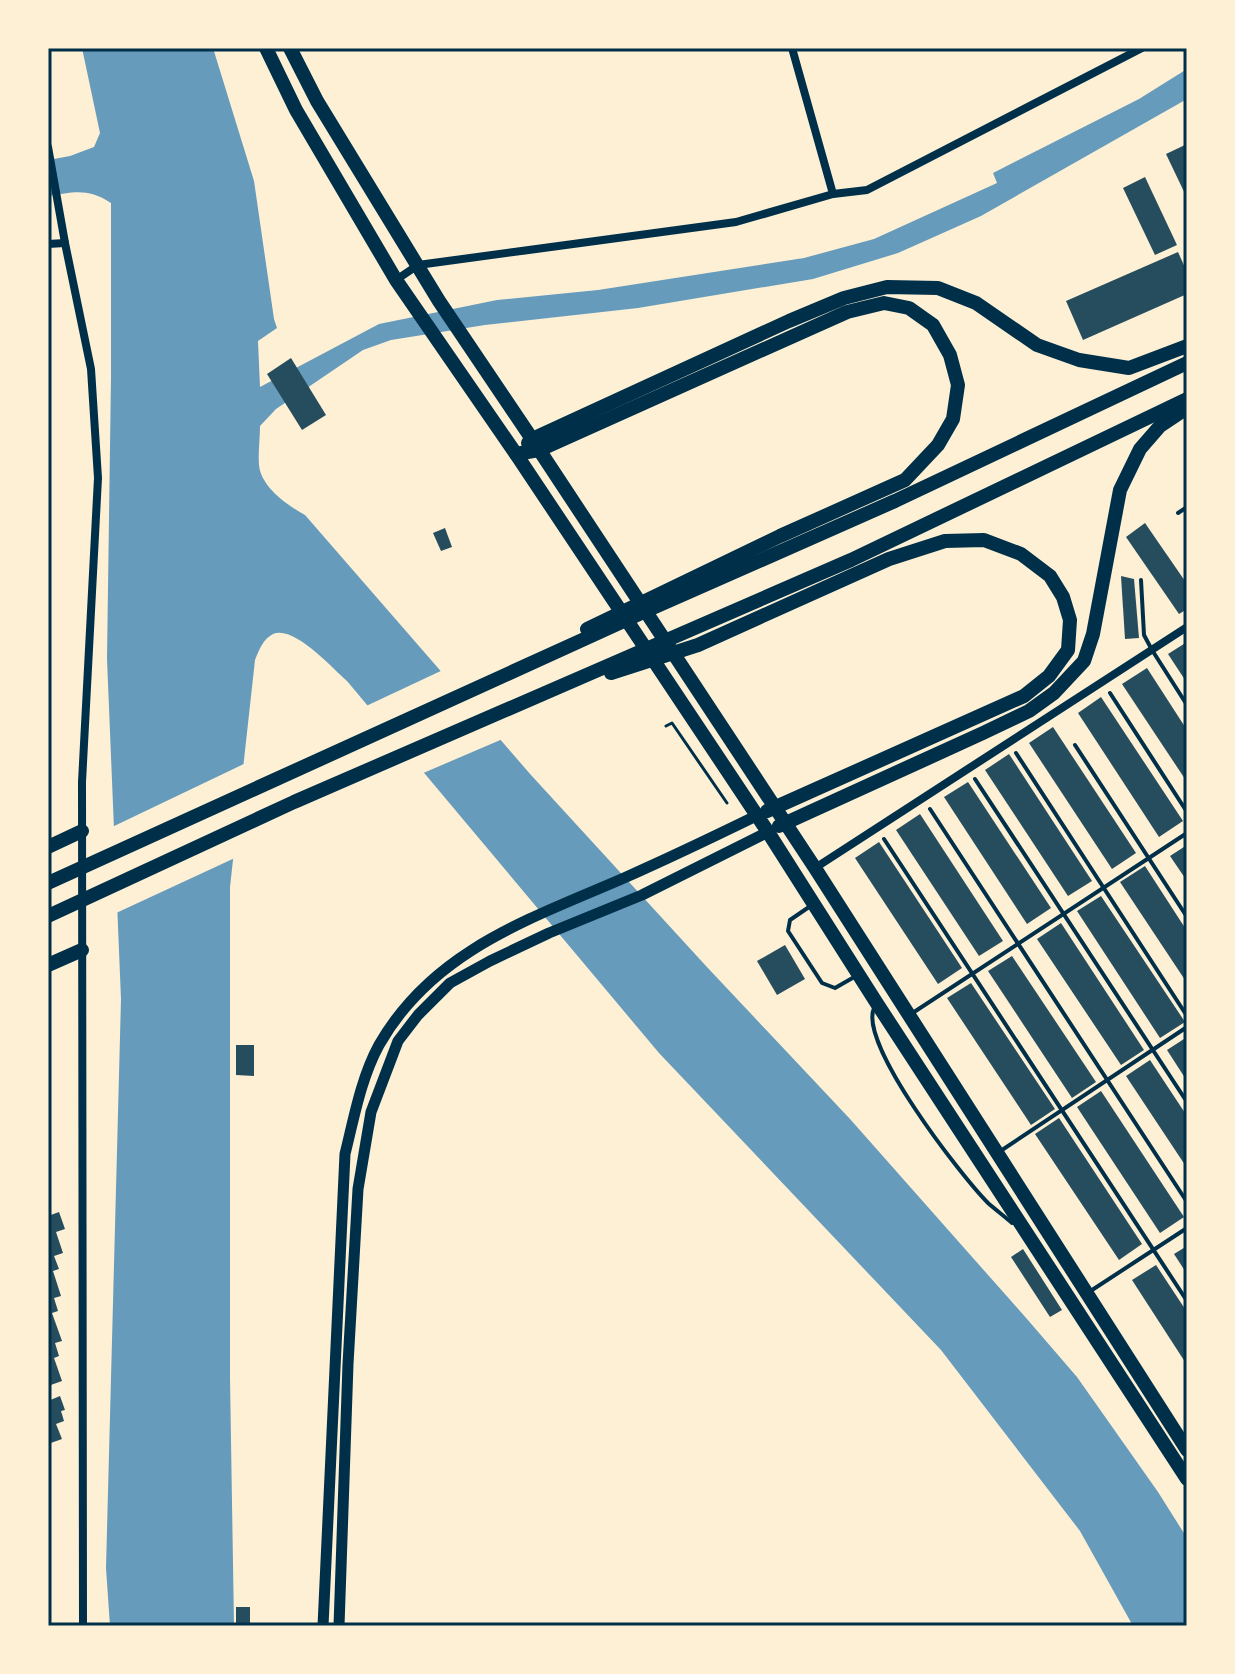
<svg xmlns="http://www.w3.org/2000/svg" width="1235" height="1674" viewBox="0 0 1235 1674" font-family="Figtree,sans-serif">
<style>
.water{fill:#669bbc}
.pier{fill:#fdf0d5}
.building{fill:#264d5e}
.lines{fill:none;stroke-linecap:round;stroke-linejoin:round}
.path{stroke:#003049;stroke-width:3}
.service{stroke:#003049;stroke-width:4}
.minor{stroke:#003049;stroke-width:8}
.tertiary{stroke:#003049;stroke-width:11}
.primary{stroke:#003049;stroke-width:14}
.neatline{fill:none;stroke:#003049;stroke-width:3}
</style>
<rect width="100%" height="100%" fill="#fdf0d5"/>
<path class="water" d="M 82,48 L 213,48 L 254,181 L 274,319 L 277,328 L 258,341 L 260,387 L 379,324 L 497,300 L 598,290 L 804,258 L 874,239 L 997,183 L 993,173 L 1139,99 L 1187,69 L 1187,99 L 981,216 L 898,253 L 813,279 L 638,308 L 485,325 L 391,340 L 363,350 L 276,409 L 260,426 C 260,439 258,452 259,465 C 261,487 287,505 305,515 L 531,775 L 706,966 L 850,1119 L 1027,1319 L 1077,1377 L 1158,1492 L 1187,1538 L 1187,1626 L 1133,1626 L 1080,1531 L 941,1350 L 659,1053 L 347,681 C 332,668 294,625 273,634 C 263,639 259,650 255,660 L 230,887 L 230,1378 L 234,1626 L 110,1626 L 106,1568 L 121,999 L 107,659 L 111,377 L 111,203 C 88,188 74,192 48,196 L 48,160 L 70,156 L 94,147 L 100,133 Z"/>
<g class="pier">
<path d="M 445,669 L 505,738 L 421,774 L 364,707 Z"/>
<path d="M 248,762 L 237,857 L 114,914 L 110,828 Z"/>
</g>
<g class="building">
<path d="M 1187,144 L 1187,198 L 1166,154 Z"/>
<path d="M 1145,177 L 1177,245 L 1155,255 L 1123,188 Z"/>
<path d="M 1178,252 L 1187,272 L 1187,294 L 1083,340 L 1066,301 Z"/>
<path d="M 291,358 L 326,415 L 302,430 L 267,374 Z"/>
<path d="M 1145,523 L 1187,584 L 1187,609 L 1179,614 L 1126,537 Z"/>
<path d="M 445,528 L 452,547 L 441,551 L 433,533 Z"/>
<path d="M 1121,576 L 1134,579 L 1139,638 L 1125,639 Z"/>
<path d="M 1187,642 L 1187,683 L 1168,654 Z"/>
<path d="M 1147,668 L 1187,730 L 1187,782 L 1122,684 Z"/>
<path d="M 1101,697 L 1183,821 L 1159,837 L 1078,713 Z"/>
<path d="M 1053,727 L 1136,853 L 1112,869 L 1029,743 Z"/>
<path d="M 1009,754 L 1092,881 L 1068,896 L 985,770 Z"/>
<path d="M 968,782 L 1051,908 L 1027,924 L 944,797 Z"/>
<path d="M 920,814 L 1003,941 L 979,956 L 896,830 Z"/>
<path d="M 879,842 L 962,968 L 938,984 L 855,858 Z"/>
<path d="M 1187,845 L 1187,881 L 1170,856 Z"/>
<path d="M 1145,866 L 1187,931 L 1187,983 L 1120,882 Z"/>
<path d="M 1101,896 L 1185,1022 L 1160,1038 L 1077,911 Z"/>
<path d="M 1061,923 L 1144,1050 L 1121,1065 L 1037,939 Z"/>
<path d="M 785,945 L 805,979 L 777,995 L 757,961 Z"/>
<path d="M 1012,956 L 1096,1082 L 1072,1098 L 988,971 Z"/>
<path d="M 971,983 L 1055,1109 L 1031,1125 L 947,998 Z"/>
<path d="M 1187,1037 L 1187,1081 L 1167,1050 Z"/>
<path d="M 236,1045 L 254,1045 L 254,1076 L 236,1075 Z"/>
<path d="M 1150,1060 L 1187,1116 L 1187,1168 L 1126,1076 Z"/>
<path d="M 1101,1091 L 1184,1217 L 1160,1233 L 1077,1107 Z"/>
<path d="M 1059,1118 L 1142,1244 L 1119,1260 L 1035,1134 Z"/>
<path d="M 59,1212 L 65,1229 L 56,1232 L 63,1253 L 54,1256 L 59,1269 L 53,1271 L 61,1296 L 54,1298 L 58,1311 L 52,1313 L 62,1341 L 55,1343 L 59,1356 L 54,1358 L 62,1381 L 48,1386 L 48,1216 Z"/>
<path d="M 1187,1246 L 1187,1274 L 1174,1254 Z"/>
<path d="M 1023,1249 L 1062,1310 L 1050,1317 L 1011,1257 Z"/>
<path d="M 1156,1265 L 1187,1312 L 1187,1365 L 1132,1280 Z"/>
<path d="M 60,1396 L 65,1410 L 61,1411 L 64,1421 L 56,1424 L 62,1439 L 48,1444 L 48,1401 Z"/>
<rect x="236" y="1607" width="14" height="17"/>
</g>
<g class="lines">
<path class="path" d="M 666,726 L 672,723 L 727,803"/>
<g class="service">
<path d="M 1178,513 L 1187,507"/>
<path d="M 1141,580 L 1144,635 L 1152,650 L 1187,705"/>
<path d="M 1110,693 L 1187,812"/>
<path d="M 1075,745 L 1187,917"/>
<path d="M 1016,753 L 1187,1016"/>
<path d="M 975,779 L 1187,1102"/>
<path d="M 930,809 L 1187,1202"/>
<path d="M 884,839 L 1187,1301"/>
<path d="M 809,907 L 790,920 L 788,931 L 822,983 L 835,988 L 856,976"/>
<path d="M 874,1008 C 858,1043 961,1176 988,1203 C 996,1210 1004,1216 1012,1223"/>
<path d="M 911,1014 L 1187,833"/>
<path d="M 999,1152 L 1187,1027"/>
<path d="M 1089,1292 L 1187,1228"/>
</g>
<g class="minor">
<path d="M 792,48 L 833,194"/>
<path d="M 48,147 L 65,243 L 91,369 L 98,478 L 82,782 L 83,1626"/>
<path d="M 48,244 L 65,243"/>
<path d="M 396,280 L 418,265 L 736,222 L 833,194 L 867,190 L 1142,48"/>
<path d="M 815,868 L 1187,627"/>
</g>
<g class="tertiary">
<path d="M 323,1626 L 345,1154 C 354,1118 361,1078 379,1045 C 433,950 530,919 624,878 C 669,858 713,837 756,816"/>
<path d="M 339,1626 L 348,1364 L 358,1189 L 371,1112 L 398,1041 L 418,1015 L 450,983 L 490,961 L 549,933 L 642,895 L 768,832"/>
</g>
<g class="primary">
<path d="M 266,48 L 296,110 L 396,280 L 516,454 L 768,832 L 876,1002 L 1187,1479"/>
<path d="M 290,48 L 317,101 L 439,301 L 532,439 L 815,868 L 1187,1450"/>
<path d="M 528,443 L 532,439 L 789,321 L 844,298 L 887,287 L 938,288 L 976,303 L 1037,345 L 1079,360 L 1129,368 L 1187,346"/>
<path d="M 516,454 L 539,450 L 847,312 L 884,303 L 909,308 L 933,325 L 950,355 L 958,385 L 953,419 L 938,445 L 905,480 L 780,536 L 587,629"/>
<path d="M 611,673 L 698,645 L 889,559 L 945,541 L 984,540 L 1021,554 L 1050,576 L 1063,597 L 1070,620 L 1068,650 L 1049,676 L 1024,696 L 767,811"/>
<path d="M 779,826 L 983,733 L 1029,711 L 1054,693 L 1084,661 L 1093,634 L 1120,490 L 1140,449 L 1160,426 L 1187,408"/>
<path d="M 48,847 L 82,831"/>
<path d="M 48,883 L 646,611 L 895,501 L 1187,363"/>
<path d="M 48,916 L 294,802 L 851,560 L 1187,399"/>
<path d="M 48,965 L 82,950"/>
</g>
</g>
<rect width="1235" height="1674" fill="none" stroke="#fdf0d5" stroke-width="100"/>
<rect x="50" y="50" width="1135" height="1574" class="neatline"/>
</svg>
